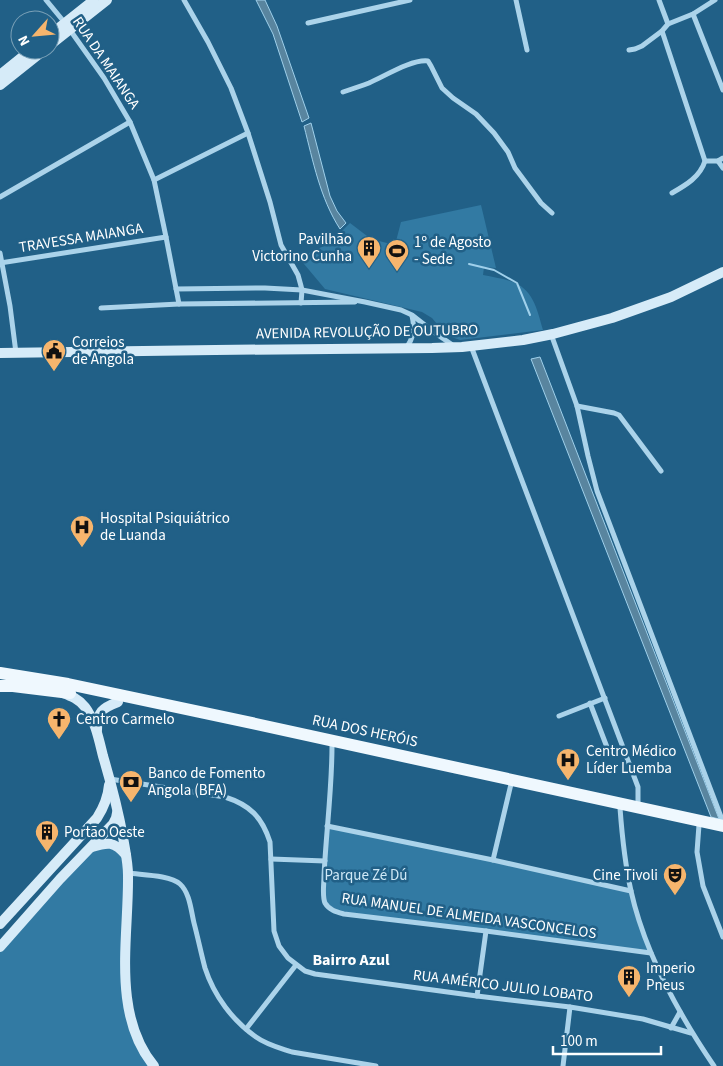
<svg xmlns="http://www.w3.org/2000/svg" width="723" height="1066" viewBox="0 0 723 1066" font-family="'Source Sans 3',sans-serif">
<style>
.green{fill:#327aa3}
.water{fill:#59859f;stroke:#9fd0eb}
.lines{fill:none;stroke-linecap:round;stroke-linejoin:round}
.stream{stroke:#9fd0eb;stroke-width:2}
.street{stroke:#abd3ea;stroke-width:5}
.secondary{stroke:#d6ebf8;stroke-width:10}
.primary{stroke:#eff8fe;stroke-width:12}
.labels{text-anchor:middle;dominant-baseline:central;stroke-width:5;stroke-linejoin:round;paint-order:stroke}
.street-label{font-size:15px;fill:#fff;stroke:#216087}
.poi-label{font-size:15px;fill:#fff;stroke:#216087;text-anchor:start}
.park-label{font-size:15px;fill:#d0e9f7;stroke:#216087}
.neighbourhood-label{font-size:16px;font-weight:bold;fill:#fff;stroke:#216087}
</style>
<rect width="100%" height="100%" fill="#216087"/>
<g class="green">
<path d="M 481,205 L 496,268 L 484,267 L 483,275 C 492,277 501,278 510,281 C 533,288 537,309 543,330 L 460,340 L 446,335 L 432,318 L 422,312 L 325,289 L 299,258 L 330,243 L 350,223 L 371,239 L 395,245 L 401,222 Z"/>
<path d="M 327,826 L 631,891 L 651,953 L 344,914 L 325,903 Z"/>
<path d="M 101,844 L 126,855 L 130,1016 L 154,1066 L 0,1066 L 0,947 L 60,879 Z"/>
</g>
<g class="water">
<path d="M 256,0 L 265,0 L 277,26 L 309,118 L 302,122 L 273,34 Z"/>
<path d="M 311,123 L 330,196 L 337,211 L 346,223 L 340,229 C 320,198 313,161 304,126 Z"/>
<path d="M 540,357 L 719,819 L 711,817 L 531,359 Z"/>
</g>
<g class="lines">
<path class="stream" d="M 469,264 L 494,270 L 517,283 L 530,315"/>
<g class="street">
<path d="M 46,0 L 65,23"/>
<path d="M 184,0 L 208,42 L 231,88 L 248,133 L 270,202 L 281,245 L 298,275 L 301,286 L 302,290 L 301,303"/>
<path d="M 516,0 L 527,50"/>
<path d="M 659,0 L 668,24"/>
<path d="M 693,14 L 723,90"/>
<path d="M 308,23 L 410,0"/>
<path d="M 70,30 L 104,78 L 130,122 L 154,180 L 166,237 L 179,304"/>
<path d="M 662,31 L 705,161 C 700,177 686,185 672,193"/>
<path d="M 629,50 L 635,49 L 642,46 L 662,31 L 668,24 L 693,14 L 715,0"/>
<path d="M 343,92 C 352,89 361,86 369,83 C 385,76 412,59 428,61 L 431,66 L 442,88 L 453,98 L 476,114 L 494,133 L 508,152 L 515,168 L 541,203 L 552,213"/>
<path d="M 705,161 L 718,161 L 723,158"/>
<path d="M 718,161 L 723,168"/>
<path d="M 154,180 L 248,133"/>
<path d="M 0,197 L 130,122"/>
<path d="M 0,253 L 10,306 L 16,353"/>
<path d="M 0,263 L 166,237"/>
<path d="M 176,289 L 265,288 L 302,290 L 365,302 L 401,310 L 412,315 L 435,333 L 454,346"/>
<path d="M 101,308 L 179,304 L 355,302"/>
<path d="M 551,334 L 577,406 L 588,456 L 597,491 L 723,822"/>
<path d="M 471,346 L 638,787 L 638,807"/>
<path d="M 406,348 C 414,338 415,328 412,316"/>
<path d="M 577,406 L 614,413 L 619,415 L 661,471"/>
<path d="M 590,703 L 610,755"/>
<path d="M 559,716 L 605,698"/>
<path d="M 332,746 C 332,789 326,833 324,876 C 324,884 322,896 325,903 C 329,910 337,912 344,914 L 486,931 L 651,953"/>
<path d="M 110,779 L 225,797 C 250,805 262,817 270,842 L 274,931 L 279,946 L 288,958 L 305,971 L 315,974 L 477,996 L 570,1007 L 643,1019 L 691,1033"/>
<path d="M 620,808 C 622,835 625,864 631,891 C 645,954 678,1013 714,1066"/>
<path d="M 699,825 L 697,852 L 703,886 L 723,937"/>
<path d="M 327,826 L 493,860 L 631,891"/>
<path d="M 271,859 L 325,861"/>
<path d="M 493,860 L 511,784"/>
<path d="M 128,873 C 142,875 170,875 180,884 C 190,893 191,911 194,923 C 198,938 201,953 205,968 C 214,996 233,1021 256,1037 C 267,1045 280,1048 292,1052 L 376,1066"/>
<path d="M 477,996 L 486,931"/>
<path d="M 671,1028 L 680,1012"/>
<path d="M 246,1029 L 296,965"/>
<path d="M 563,1066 L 570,1007"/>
</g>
<g class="secondary">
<path d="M 50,35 L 94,0"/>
<path d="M 50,45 L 107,0"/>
<path d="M 0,75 L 31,50"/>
<path d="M 0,85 L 44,50"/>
<path d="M 0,353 L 215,350 L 432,348 L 462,347 L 523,340 L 553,334 L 612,318 L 671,297 L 723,272"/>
<path d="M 63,693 C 71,696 79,699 85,707 C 95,720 99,740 103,756 C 111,783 118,810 123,837 C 125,850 128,862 128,875 C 129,937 111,1014 154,1066"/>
<path d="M 97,730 C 97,712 102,708 118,702"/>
<path d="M 92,847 C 108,842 114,841 126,855"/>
<path d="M 0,924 L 97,818 C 104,807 108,798 109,785"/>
<path d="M 0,947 L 60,879 L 113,824 L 116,818 L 117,813"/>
</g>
<g class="primary">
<path d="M 0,673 L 68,684 L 256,724 L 723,826"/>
<path d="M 0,686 L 13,686 L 70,693"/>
</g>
</g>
<defs>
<g id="building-pin" transform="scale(1.25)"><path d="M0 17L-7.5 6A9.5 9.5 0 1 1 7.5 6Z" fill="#f6b56d" stroke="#216087"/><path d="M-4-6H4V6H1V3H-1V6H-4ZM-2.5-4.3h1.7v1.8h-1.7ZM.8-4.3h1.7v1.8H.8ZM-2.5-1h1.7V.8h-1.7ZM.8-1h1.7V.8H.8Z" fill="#111"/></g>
<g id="stadium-pin" transform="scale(1.25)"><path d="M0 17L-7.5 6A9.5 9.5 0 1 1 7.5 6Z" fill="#f6b56d" stroke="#216087"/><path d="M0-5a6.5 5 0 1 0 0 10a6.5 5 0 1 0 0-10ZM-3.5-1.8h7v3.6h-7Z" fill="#111"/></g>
<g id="civic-pin" transform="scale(1.25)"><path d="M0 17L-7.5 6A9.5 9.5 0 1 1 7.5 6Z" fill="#f6b56d" stroke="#216087"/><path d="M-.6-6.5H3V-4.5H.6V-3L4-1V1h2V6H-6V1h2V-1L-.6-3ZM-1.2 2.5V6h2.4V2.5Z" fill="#111"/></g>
<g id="hospital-pin" transform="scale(1.25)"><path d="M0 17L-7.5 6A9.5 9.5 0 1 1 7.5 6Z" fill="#f6b56d" stroke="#216087"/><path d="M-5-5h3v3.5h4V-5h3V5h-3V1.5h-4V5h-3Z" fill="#111"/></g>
<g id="church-pin" transform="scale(1.25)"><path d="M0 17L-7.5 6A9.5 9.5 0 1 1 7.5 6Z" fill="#f6b56d" stroke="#216087"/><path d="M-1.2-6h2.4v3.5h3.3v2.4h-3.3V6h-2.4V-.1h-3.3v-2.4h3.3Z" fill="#111"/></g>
<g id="bank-pin" transform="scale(1.25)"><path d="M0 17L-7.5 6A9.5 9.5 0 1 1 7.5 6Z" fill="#f6b56d" stroke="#216087"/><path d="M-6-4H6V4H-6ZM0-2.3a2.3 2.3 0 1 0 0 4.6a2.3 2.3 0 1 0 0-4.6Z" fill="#111"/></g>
<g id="theatre-pin" transform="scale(1.25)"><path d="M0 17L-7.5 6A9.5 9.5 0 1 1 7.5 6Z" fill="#f6b56d" stroke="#216087"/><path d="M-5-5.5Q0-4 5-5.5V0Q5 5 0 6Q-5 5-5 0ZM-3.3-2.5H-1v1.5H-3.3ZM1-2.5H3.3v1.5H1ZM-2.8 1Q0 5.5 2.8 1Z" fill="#111"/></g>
</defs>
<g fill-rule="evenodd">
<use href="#building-pin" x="369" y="248"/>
<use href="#stadium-pin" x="397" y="251"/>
<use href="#civic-pin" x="54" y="351"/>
<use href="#hospital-pin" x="82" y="527"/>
<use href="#church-pin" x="59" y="719"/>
<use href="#hospital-pin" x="568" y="760"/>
<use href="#bank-pin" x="131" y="782"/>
<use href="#building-pin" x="47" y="832"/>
<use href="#theatre-pin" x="675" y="875"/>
<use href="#building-pin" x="629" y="977"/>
</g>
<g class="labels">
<g class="street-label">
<text transform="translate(106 63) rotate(56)">RUA DA MAIANGA</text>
<text transform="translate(81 238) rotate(-9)">TRAVESSA MAIANGA</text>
<text transform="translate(367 332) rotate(-1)">AVENIDA REVOLUÇÃO DE OUTUBRO</text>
<text transform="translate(365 731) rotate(12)">RUA DOS HERÓIS</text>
<text transform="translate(469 916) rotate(8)">RUA MANUEL DE ALMEIDA VASCONCELOS</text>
<text transform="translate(503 986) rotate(7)">RUA AMÉRICO JULIO LOBATO</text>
</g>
<g class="poi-label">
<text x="352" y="239" text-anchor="end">Pavilhão<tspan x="352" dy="17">Victorino Cunha</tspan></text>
<text x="414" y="242">1º de Agosto<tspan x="414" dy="17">- Sede</tspan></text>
<text x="72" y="342">Correios<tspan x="72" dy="17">de Angola</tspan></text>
<text x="100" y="518">Hospital Psiquiátrico<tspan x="100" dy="17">de Luanda</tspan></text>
<text x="76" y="719">Centro Carmelo</text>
<text x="586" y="751">Centro Médico<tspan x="586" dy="17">Líder Luemba</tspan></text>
<text x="148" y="773">Banco de Fomento<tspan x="148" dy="17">Angola (BFA)</tspan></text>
<text x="64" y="832">Portão Oeste</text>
<text x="658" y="875" text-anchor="end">Cine Tivoli</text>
<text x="646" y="968">Imperio<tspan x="646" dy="17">Pneus</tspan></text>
</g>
<g class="park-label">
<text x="366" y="875">Parque Zé Dú</text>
</g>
<g class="neighbourhood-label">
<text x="351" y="960">Bairro Azul</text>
</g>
</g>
<g transform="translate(35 35) rotate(243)"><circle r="24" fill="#216087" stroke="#7aa0b7"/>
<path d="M0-4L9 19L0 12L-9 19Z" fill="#f6b56d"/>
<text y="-8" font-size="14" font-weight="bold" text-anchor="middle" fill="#ffffff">N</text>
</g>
<path d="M553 1046v8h108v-8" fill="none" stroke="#ffffff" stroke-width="2.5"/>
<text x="560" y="1046" font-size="15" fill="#ffffff" stroke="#216087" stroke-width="4" paint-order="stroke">100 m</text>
</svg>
